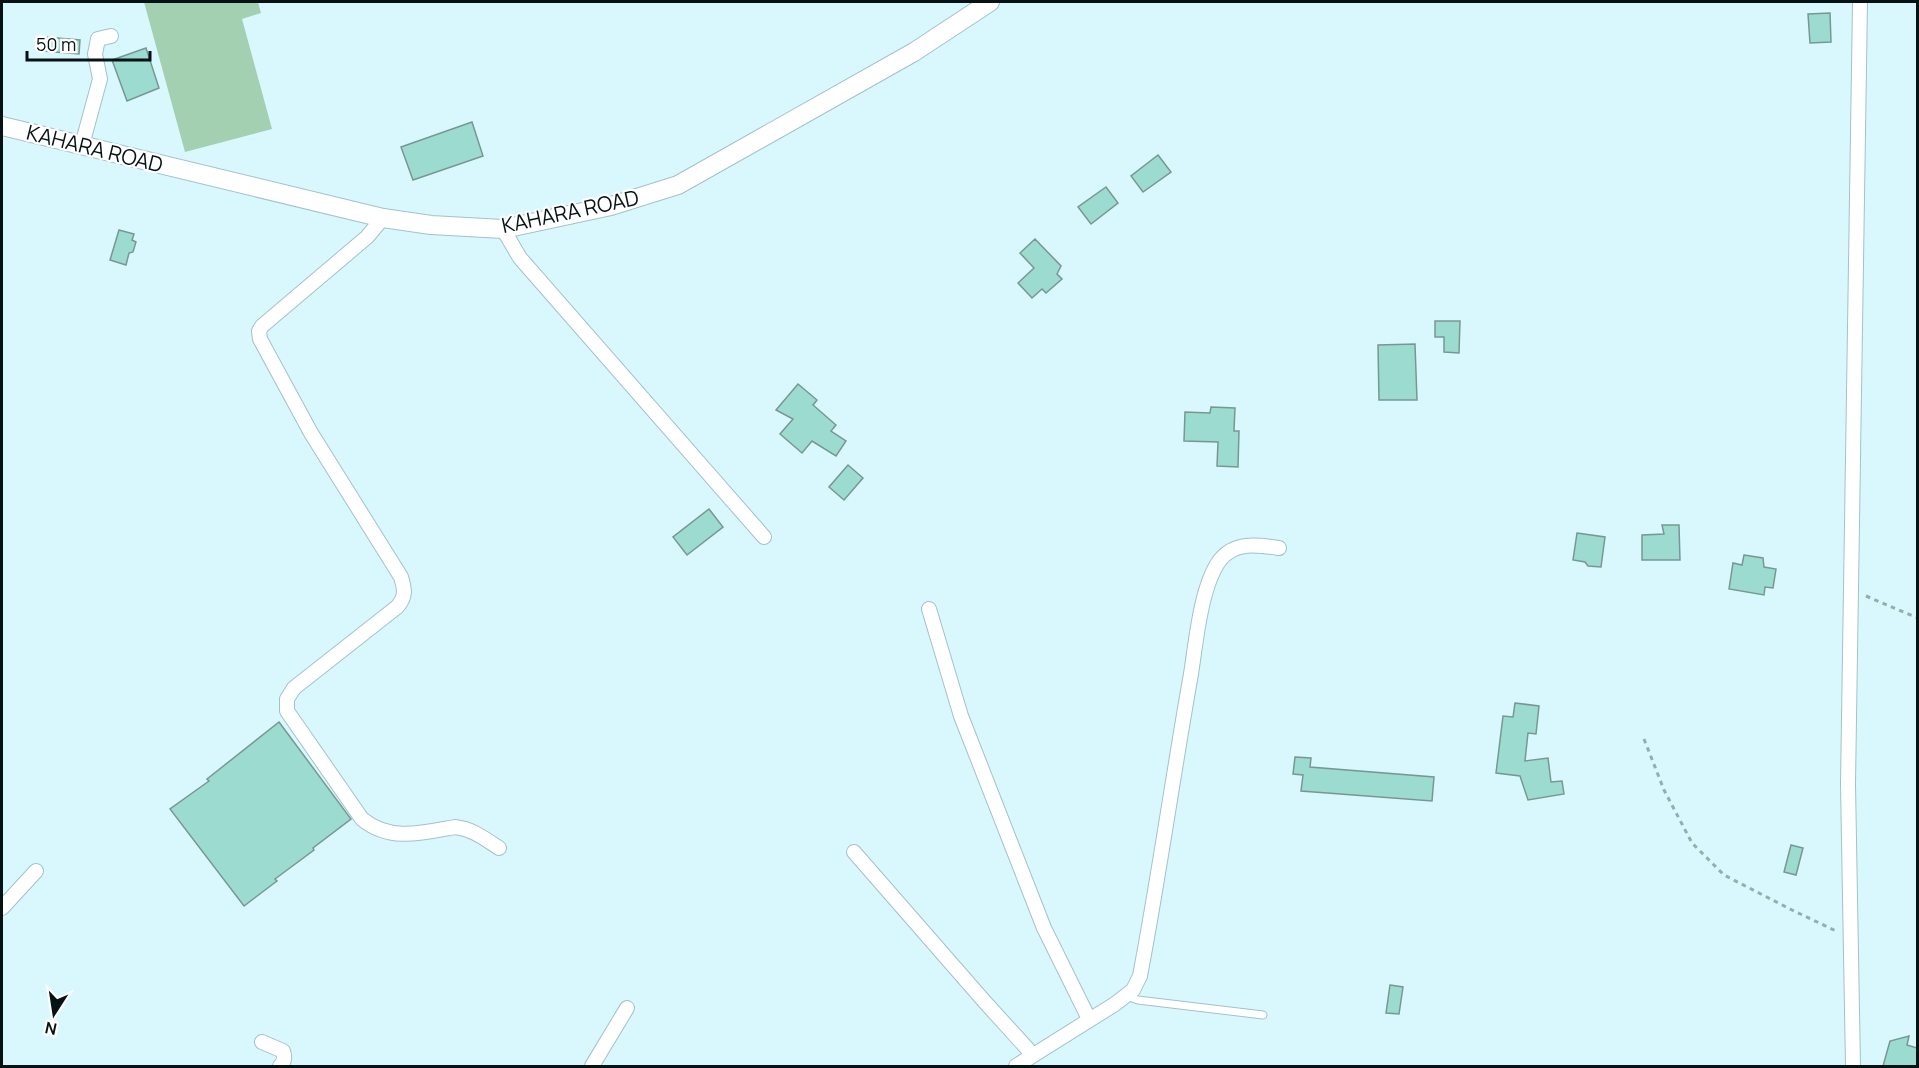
<svg xmlns="http://www.w3.org/2000/svg" width="1919" height="1068" viewBox="0 0 1919 1068" font-family="Manrope,sans-serif">
<style>
.forest{fill:#a2d0b0}
.building{fill:#9cdbd0;stroke:#799792;stroke-width:1.5}
.lines{fill:none;stroke-linecap:round;stroke-linejoin:round}
.service-casing{stroke:#a3c2c8;stroke-width:9}
.minor-casing{stroke:#a3c2c8;stroke-width:16}
.tertiary-casing{stroke:#a3c2c8;stroke-width:20}
.path{stroke:#94adb2;stroke-width:3;stroke-dasharray:4.5 4.5;stroke-linecap:butt}
.service{stroke:#fff;stroke-width:7}
.minor{stroke:#fff;stroke-width:14}
.tertiary{stroke:#fff;stroke-width:18}
.labels{text-anchor:middle;dominant-baseline:central;stroke-width:4.5;stroke-linejoin:round;paint-order:stroke}
.street-label{font-size:21px;fill:#071214;stroke:#fff}
</style>
<rect width="100%" height="100%" fill="#d8f8fe"/>
<path class="forest" d="M 144,2 L 258,2 L 261,13 L 242,19 L 272,129 L 185,152 Z"/>
<g class="building">
<path d="M 1830,13 L 1831,42 L 1810,43 L 1808,14 Z"/>
<path d="M 45,37 L 80,40 L 79,54 L 43,51 Z"/>
<path d="M 146,48 L 159,88 L 127,101 L 112,60 Z"/>
<path d="M 472,122 L 483,156 L 413,180 L 401,147 Z"/>
<path d="M 1158,155 L 1171,172 L 1143,192 L 1131,176 Z"/>
<path d="M 1106,187 L 1118,203 L 1091,224 L 1078,207 Z"/>
<path d="M 119,230 L 134,234 L 132,240 L 136,242 L 133,252 L 129,253 L 126,265 L 110,260 Z"/>
<path d="M 1035,239 L 1061,266 L 1057,274 L 1062,279 L 1046,293 L 1042,289 L 1032,298 L 1018,283 L 1034,268 L 1020,253 Z"/>
<path d="M 1435,321 L 1460,321 L 1459,353 L 1444,352 L 1444,337 L 1435,337 Z"/>
<path d="M 1415,344 L 1417,400 L 1379,400 L 1378,345 Z"/>
<path d="M 798,384 L 817,400 L 813,405 L 836,425 L 831,431 L 846,441 L 836,456 L 812,441 L 802,453 L 780,434 L 793,419 L 776,410 Z"/>
<path d="M 1211,407 L 1235,408 L 1234,431 L 1239,431 L 1238,467 L 1217,466 L 1218,442 L 1184,441 L 1185,412 L 1210,413 Z"/>
<path d="M 848,465 L 863,478 L 844,500 L 829,487 Z"/>
<path d="M 709,509 L 723,527 L 687,555 L 673,537 Z"/>
<path d="M 1662,525 L 1679,525 L 1680,560 L 1642,560 L 1642,535 L 1664,534 Z"/>
<path d="M 1577,533 L 1605,537 L 1601,567 L 1588,566 L 1585,562 L 1573,560 Z"/>
<path d="M 1744,555 L 1763,558 L 1764,567 L 1776,569 L 1773,588 L 1765,587 L 1764,595 L 1729,589 L 1733,563 L 1742,565 Z"/>
<path d="M 1515,703 L 1539,706 L 1536,734 L 1528,733 L 1525,761 L 1548,758 L 1551,782 L 1562,781 L 1564,794 L 1528,800 L 1520,776 L 1496,773 L 1503,716 L 1513,717 Z"/>
<path d="M 279,722 L 351,819 L 313,848 L 314,850 L 275,879 L 277,881 L 244,906 L 170,809 L 209,781 L 207,779 Z"/>
<path d="M 1295,757 L 1311,758 L 1310,767 L 1434,777 L 1432,801 L 1301,791 L 1303,775 L 1293,774 Z"/>
<path d="M 1791,845 L 1803,848 L 1796,875 L 1784,872 Z"/>
<path d="M 1390,985 L 1403,987 L 1399,1014 L 1386,1013 Z"/>
<path d="M 1909,1036 L 1907,1045 L 1917,1048 L 1917,1066 L 1883,1066 L 1890,1041 Z"/>
</g>
<g class="lines">
<g class="service-casing">
<path id="service" d="M 1126,996 L 1138,1000 L 1263,1015"/>
</g>
<g class="minor-casing">
<g id="minor">
<path d="M 82,145 L 100,79 L 95,54 L 98,39 L 111,36"/>
<path d="M 383,218 L 367,237 L 262,326 L 259,331 L 260,339 L 311,433 L 401,577 C 405,590 406,597 397,607 L 294,688 L 287,699 L 287,711 L 362,819 C 390,842 422,833 455,827 C 473,829 485,839 499,848"/>
<path d="M 503,229 L 520,258 L 764,537"/>
<path d="M 929,609 L 961,716 L 1044,928 L 1089,1019"/>
<path d="M 854,852 L 984,1001 L 1033,1055"/>
<path d="M 2,908 L 36,871"/>
<path d="M 262,1042 L 283,1051 C 285,1057 285,1062 280,1066"/>
<path d="M 592,1066 L 627,1008"/>
<path d="M 1016,1066 L 1115,1004 L 1133,990 L 1140,976 C 1159,876 1173,775 1191,674 C 1196,642 1201,585 1220,560 C 1235,541 1258,545 1279,548"/>
<path d="M 1853,1066 L 1848,784 L 1860,2"/>
</g>
</g>
<g class="tertiary-casing">
<path id="tertiary" d="M 2,126 L 383,218 L 431,225 L 503,229 L 611,206 L 678,185 L 914,52 L 990,2"/>
</g>
<g class="path">
<path d="M 1866,596 L 1918,618"/>
<path d="M 1644,739 L 1664,790 L 1692,843 L 1724,875 L 1792,910 L 1836,931"/>
</g>
<use href="#service" class="service"/>
<use href="#minor" class="minor"/>
<use href="#tertiary" class="tertiary"/>
</g>
<g class="labels">
<g class="street-label">
<text transform="translate(95 148) rotate(14)">KAHARA ROAD</text>
<text transform="translate(570 211) rotate(-12)">KAHARA ROAD</text>
</g>
</g>
<rect width="1919" height="1068" fill="none" stroke="#071214" stroke-width="6"/>
<g transform="translate(54 1014) rotate(192)" stroke="#ffffff" stroke-width="4.5" paint-order="stroke">
<path d="M0-4.5L10 22L0 15L-10 22Z" fill="#071214"/>
<text y="-9" font-size="16" font-weight="bold" text-anchor="middle" fill="#071214">N</text>
</g>
<path d="M27 51v9h123v-9" fill="none" stroke="#071214" stroke-width="3"/>
<text x="36" y="51" font-size="18" fill="#071214" stroke="#ffffff" stroke-width="4.5" paint-order="stroke">50 m</text>
</svg>
